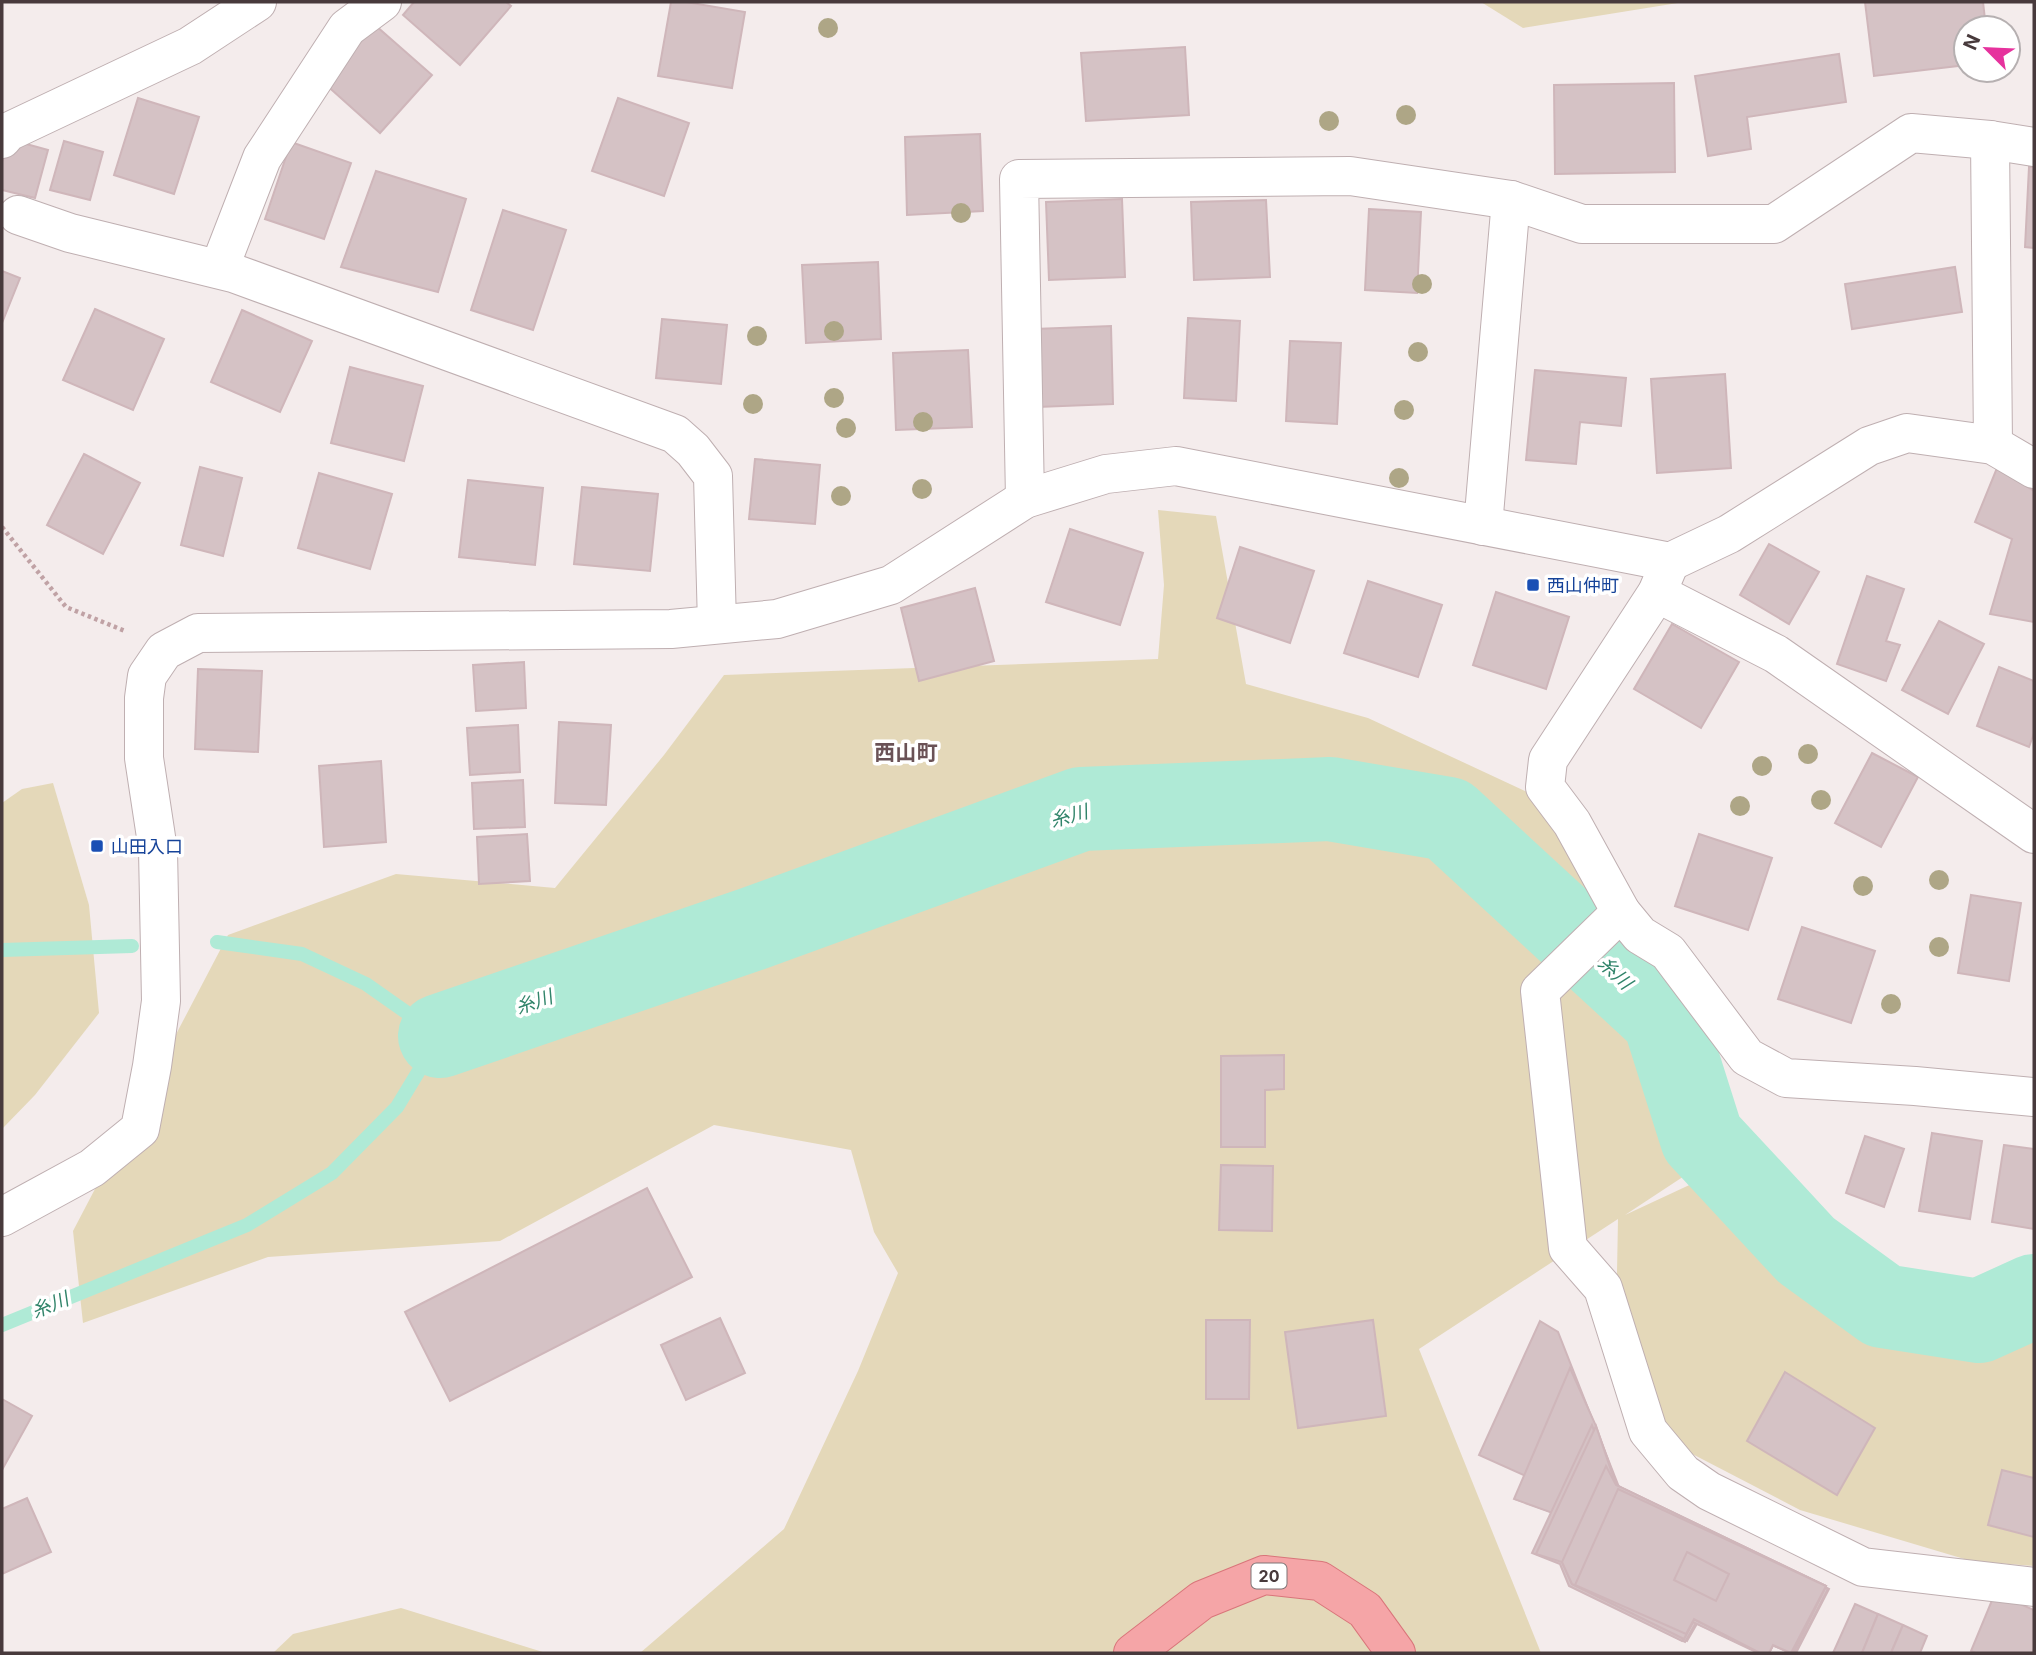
<svg xmlns="http://www.w3.org/2000/svg" width="2036" height="1655" viewBox="0 0 2036 1655" font-family="Inter,'Noto Sans JP',sans-serif">
<style>
.green{fill:#e4d8b9}
.lines{fill:none;stroke-linecap:round;stroke-linejoin:round}
.stream{stroke:#afead6;stroke-width:14}
.river{stroke:#afead6;stroke-width:84}
.building{fill:#d5c2c5;stroke:#cfb6ba;stroke-width:2}
.minor-casing{stroke:#bfafb1;stroke-width:40}
.major-casing{stroke:#d9757a;stroke-width:40}
.path{stroke:#c0a2a5;stroke-width:4.5;stroke-dasharray:3.5 3.5;stroke-linecap:butt}
.minor{stroke:#fff;stroke-width:38}
.major{stroke:#f5a5a7;stroke-width:38}
.tree{fill:#aea686}
.transit-dot{fill:#1a4fb4;stroke:#fff;stroke-width:2.5}
.labels{text-anchor:middle;dominant-baseline:central;stroke-width:7;stroke-linejoin:round;paint-order:stroke}
.shield{fill:#fff;stroke:#7f7576;stroke-width:2}
.shield-label{font-size:16px;font-weight:bold;fill:#483a3c}
.transit-label{font-size:18px;fill:#164399;stroke:#fff;text-anchor:start}
.water-label{font-size:19px;font-style:italic;fill:#31846a;stroke:#fff}
.quarter-label{font-size:21px;font-weight:bold;fill:#6a5256;stroke:#fff}
</style>
<rect width="100%" height="100%" fill="#f4ecec"/>
<g class="green">
<path d="M 1481,2 L 1684,2 L 1523,28 Z"/>
<path d="M 1158,510 L 1216,516 L 1246,684 L 1368,718 L 1566,810 L 1742,1138 L 1625,1215 L 1728,1167 L 1906,1342 L 2034,1312 L 2034,1566 L 1971,1561 L 1800,1510 L 1648,1431 L 1616,1326 L 1618,1219 L 1419,1349 L 1541,1653 L 640,1653 L 784,1529 L 858,1371 L 898,1273 L 874,1232 L 851,1150 L 714,1125 L 500,1241 L 268,1257 L 83,1323 L 73,1231 L 228,935 L 396,874 L 555,888 L 664,755 L 724,675 L 1158,659 L 1164,585 Z"/>
<path d="M 53,783 L 89,905 L 99,1013 L 35,1095 L 2,1129 L 2,803 L 22,789 Z"/>
<path d="M 401,1608 L 546,1653 L 273,1653 L 293,1634 Z"/>
</g>
<g class="lines">
<g class="stream">
<path d="M 2,950 L 132,946"/>
<path d="M 2,1325 L 247,1225 L 332,1173 L 397,1107 L 440,1036 L 366,984 L 302,954 L 217,942"/>
</g>
<path class="river" d="M 440,1036 L 752,929 L 1081,809 L 1330,799 L 1448,819 L 1664,1018 L 1702,1138 L 1806,1250 L 1883,1306 L 1979,1321 L 2034,1296"/>
</g>
<g class="building">
<path d="M 414,2 L 506,2 L 511,6 L 460,65 L 403,15 Z"/>
<path d="M 671,2 L 686,2 L 745,12 L 732,88 L 658,76 Z"/>
<path d="M 1865,2 L 1983,2 L 1986,28 L 1966,28 L 1966,65 L 1874,76 Z"/>
<path d="M 375,25 L 432,75 L 380,133 L 324,83 Z"/>
<path d="M 1185,47 L 1189,115 L 1086,121 L 1081,53 Z"/>
<path d="M 1839,54 L 1846,102 L 1747,117 L 1751,149 L 1708,156 L 1695,76 Z"/>
<path d="M 1674,83 L 1675,172 L 1555,174 L 1554,85 Z"/>
<path d="M 138,98 L 199,117 L 174,194 L 114,175 Z"/>
<path d="M 618,98 L 689,123 L 664,196 L 592,171 Z"/>
<path d="M 980,134 L 983,211 L 907,215 L 905,137 Z"/>
<path d="M 8,139 L 48,150 L 35,198 L 2,190 L 2,162 Z"/>
<path d="M 64,141 L 103,152 L 90,200 L 50,190 Z"/>
<path d="M 291,142 L 351,163 L 324,239 L 265,219 Z"/>
<path d="M 2029,167 L 2034,167 L 2034,248 L 2025,247 Z"/>
<path d="M 376,171 L 466,199 L 438,292 L 341,267 Z"/>
<path d="M 1122,199 L 1125,277 L 1049,280 L 1046,202 Z"/>
<path d="M 1266,200 L 1270,277 L 1194,280 L 1191,202 Z"/>
<path d="M 1369,209 L 1421,212 L 1417,293 L 1365,290 Z"/>
<path d="M 503,210 L 566,230 L 533,330 L 471,310 Z"/>
<path d="M 878,262 L 881,339 L 806,343 L 802,265 Z"/>
<path d="M 1955,267 L 1962,312 L 1852,329 L 1845,284 Z"/>
<path d="M 2,271 L 20,278 L 2,323 Z"/>
<path d="M 95,309 L 164,339 L 133,410 L 63,380 Z"/>
<path d="M 242,310 L 312,341 L 280,412 L 211,382 Z"/>
<path d="M 1188,318 L 1240,321 L 1236,401 L 1184,398 Z"/>
<path d="M 662,319 L 727,325 L 721,384 L 656,378 Z"/>
<path d="M 1111,326 L 1113,404 L 1038,407 L 1035,329 Z"/>
<path d="M 1290,341 L 1341,343 L 1337,424 L 1286,421 Z"/>
<path d="M 968,350 L 972,427 L 896,430 L 893,353 Z"/>
<path d="M 350,367 L 423,386 L 404,461 L 331,443 Z"/>
<path d="M 1535,370 L 1626,378 L 1621,426 L 1580,422 L 1576,464 L 1526,460 Z"/>
<path d="M 1725,374 L 1731,468 L 1657,473 L 1651,379 Z"/>
<path d="M 84,454 L 140,483 L 103,554 L 47,525 Z"/>
<path d="M 755,459 L 820,465 L 815,524 L 749,519 Z"/>
<path d="M 200,467 L 242,478 L 223,556 L 181,545 Z"/>
<path d="M 1997,468 L 2034,491 L 2034,622 L 1990,614 L 2012,539 L 1975,522 Z"/>
<path d="M 319,473 L 392,494 L 370,569 L 298,548 Z"/>
<path d="M 468,480 L 543,488 L 535,565 L 459,557 Z"/>
<path d="M 582,487 L 658,494 L 650,571 L 574,564 Z"/>
<path d="M 1070,529 L 1143,553 L 1120,625 L 1046,602 Z"/>
<path d="M 1769,544 L 1819,572 L 1789,624 L 1740,595 Z"/>
<path d="M 1240,547 L 1314,571 L 1290,643 L 1217,618 Z"/>
<path d="M 1867,576 L 1904,589 L 1886,641 L 1900,645 L 1886,681 L 1837,664 Z"/>
<path d="M 1368,581 L 1442,605 L 1418,677 L 1344,653 Z"/>
<path d="M 975,588 L 994,661 L 919,681 L 901,608 Z"/>
<path d="M 1496,592 L 1569,617 L 1546,689 L 1473,665 Z"/>
<path d="M 1939,621 L 1984,644 L 1948,714 L 1902,690 Z"/>
<path d="M 1672,624 L 1739,662 L 1701,728 L 1634,689 Z"/>
<path d="M 524,662 L 526,708 L 476,711 L 473,665 Z"/>
<path d="M 1999,667 L 2034,681 L 2034,733 L 2029,747 L 1977,726 Z"/>
<path d="M 198,669 L 262,671 L 258,752 L 195,749 Z"/>
<path d="M 559,722 L 611,725 L 606,805 L 555,803 Z"/>
<path d="M 518,725 L 520,772 L 470,775 L 467,728 Z"/>
<path d="M 1872,753 L 1918,777 L 1881,847 L 1835,823 Z"/>
<path d="M 381,761 L 386,842 L 324,847 L 319,766 Z"/>
<path d="M 523,780 L 525,827 L 474,829 L 472,783 Z"/>
<path d="M 527,834 L 530,881 L 479,884 L 477,837 Z"/>
<path d="M 1699,834 L 1772,858 L 1748,930 L 1675,906 Z"/>
<path d="M 1971,895 L 2021,903 L 2009,981 L 1958,973 Z"/>
<path d="M 1802,927 L 1875,951 L 1851,1023 L 1778,999 Z"/>
<path d="M 1284,1055 L 1284,1089 L 1265,1090 L 1265,1147 L 1221,1147 L 1221,1056 Z"/>
<path d="M 1932,1133 L 1982,1141 L 1970,1219 L 1919,1211 Z"/>
<path d="M 1865,1136 L 1904,1149 L 1884,1207 L 1846,1193 Z"/>
<path d="M 2004,1145 L 2034,1149 L 2034,1229 L 1992,1222 Z"/>
<path d="M 1221,1165 L 1273,1166 L 1272,1231 L 1219,1230 Z"/>
<path d="M 647,1188 L 692,1277 L 450,1401 L 405,1312 Z"/>
<path d="M 720,1318 L 745,1373 L 686,1400 L 661,1345 Z"/>
<path d="M 1206,1320 L 1250,1320 L 1249,1399 L 1206,1399 Z"/>
<path d="M 1373,1320 L 1386,1416 L 1298,1428 L 1285,1332 Z"/>
<path d="M 1540,1321 L 1558,1332 L 1619,1487 L 1829,1589 L 1796,1653 L 1774,1644 L 1769,1653 L 1762,1653 L 1698,1622 L 1687,1641 L 1574,1586 L 1565,1564 L 1536,1553 L 1554,1513 L 1515,1499 L 1526,1476 L 1479,1455 Z"/>
<path d="M 1570,1368 L 1596,1426 L 1618,1488 L 1828,1589 L 1795,1653 L 1790,1653 L 1773,1645 L 1769,1653 L 1760,1653 L 1696,1623 L 1685,1642 L 1574,1587 L 1565,1565 L 1536,1554 L 1553,1513 L 1514,1499 Z"/>
<path d="M 1785,1372 L 1875,1428 L 1837,1495 L 1747,1441 Z"/>
<path d="M 2,1399 L 32,1416 L 2,1470 Z"/>
<path d="M 1592,1425 L 1613,1486 L 1823,1588 L 1791,1653 L 1769,1644 L 1764,1653 L 1758,1653 L 1693,1622 L 1682,1641 L 1569,1586 L 1560,1564 L 1532,1553 Z"/>
<path d="M 1596,1426 L 1616,1485 L 1826,1586 L 1793,1653 L 1771,1642 L 1764,1653 L 1694,1619 L 1684,1639 L 1572,1584 L 1562,1562 L 1536,1554 Z"/>
<path d="M 1606,1466 L 1616,1485 L 1826,1586 L 1793,1653 L 1771,1642 L 1768,1653 L 1760,1653 L 1694,1619 L 1684,1639 L 1572,1584 L 1562,1562 Z"/>
<path d="M 2002,1470 L 2034,1478 L 2034,1537 L 1988,1525 Z"/>
<path d="M 1618,1489 L 1826,1586 L 1791,1653 L 1773,1645 L 1769,1653 L 1760,1653 L 1694,1619 L 1686,1634 L 1575,1585 Z"/>
<path d="M 27,1498 L 51,1552 L 2,1574 L 2,1509 Z"/>
<path d="M 1687,1552 L 1729,1574 L 1716,1601 L 1674,1580 Z"/>
<path d="M 1995,1593 L 2034,1610 L 2034,1648 L 2032,1653 L 1976,1653 L 1971,1651 Z"/>
<path d="M 1855,1604 L 1878,1614 L 1862,1653 L 1833,1653 Z"/>
<path d="M 1878,1614 L 1903,1625 L 1891,1653 L 1862,1653 Z"/>
<path d="M 1903,1625 L 1927,1636 L 1920,1653 L 1891,1653 Z"/>
</g>
<g class="lines">
<g class="minor-casing">
<g id="minor">
<path d="M 2,139 L 8,132 L 190,46 L 257,2"/>
<path d="M 1990,140 L 2034,147"/>
<path d="M 18,215 L 70,233 L 233,273 L 675,434 L 693,450 L 713,476 L 717,624"/>
<path d="M 219,269 L 262,158 L 347,28 L 382,2"/>
<path d="M 1025,499 L 1019,179 L 1350,176 L 1511,200 L 1582,224 L 1774,224 L 1911,133 L 1990,140 L 1993,445"/>
<path d="M 1483,526 L 1511,200"/>
<path d="M 1670,562 L 1657,593 L 1548,760 L 1545,787 L 1572,823 L 1621,912 L 1640,935 L 1668,952 L 1747,1057 L 1786,1078 L 1915,1086 L 2034,1097"/>
<path d="M 1657,593 L 1776,654 L 2034,834"/>
<path d="M 1621,912 L 1540,991 L 1568,1248 L 1603,1288 L 1648,1431 L 1683,1473 L 1709,1491 L 1863,1567 L 2034,1587"/>
<path d="M 2,1217 L 92,1168 L 140,1129 L 152,1066 L 161,1001 L 158,850 L 144,758 L 144,698 L 147,676 L 164,651 L 198,633 L 671,629 L 777,619 L 891,585 L 1025,499 L 1106,474 L 1176,466 L 1670,562 L 1729,534 L 1869,446 L 1907,433 L 1993,445 L 2034,469"/>
</g>
</g>
<g class="major-casing">
<path id="major" d="M 1133,1653 L 1202,1600 L 1264,1575 L 1320,1581 L 1365,1610 L 1396,1653"/>
</g>
<path class="path" d="M 2,527 L 66,607 L 125,631"/>
<use href="#minor" class="minor"/>
<use href="#major" class="major"/>
</g>
<g class="tree">
<circle cx="828" cy="28" r="10"/>
<circle cx="1406" cy="115" r="10"/>
<circle cx="1329" cy="121" r="10"/>
<circle cx="961" cy="213" r="10"/>
<circle cx="1422" cy="284" r="10"/>
<circle cx="834" cy="331" r="10"/>
<circle cx="757" cy="336" r="10"/>
<circle cx="1418" cy="352" r="10"/>
<circle cx="834" cy="398" r="10"/>
<circle cx="753" cy="404" r="10"/>
<circle cx="1404" cy="410" r="10"/>
<circle cx="923" cy="422" r="10"/>
<circle cx="846" cy="428" r="10"/>
<circle cx="1399" cy="478" r="10"/>
<circle cx="922" cy="489" r="10"/>
<circle cx="841" cy="496" r="10"/>
<circle cx="1808" cy="754" r="10"/>
<circle cx="1762" cy="766" r="10"/>
<circle cx="1821" cy="800" r="10"/>
<circle cx="1740" cy="806" r="10"/>
<circle cx="1939" cy="880" r="10"/>
<circle cx="1863" cy="886" r="10"/>
<circle cx="1939" cy="947" r="10"/>
<circle cx="1891" cy="1004" r="10"/>
</g>
<g class="transit-dot">
<rect x="1526" y="578" width="14" height="14" rx="3.5"/>
<rect x="90" y="839" width="14" height="14" rx="3.5"/>
</g>
<g class="labels">
<rect class="shield" x="1251.5" y="1563.5" width="35" height="25" rx="5"/>
<g class="shield-label">
<text x="1269" y="1576">20</text>
</g>
<g class="transit-label">
<text x="1547" y="585">西山仲町</text>
<text x="111" y="846">山田入口</text>
</g>
<g class="water-label">
<text transform="translate(1069 816) rotate(-15)">糸川</text>
<text transform="translate(1615 973) rotate(43)">糸川</text>
<text transform="translate(534 1002) rotate(-19)">糸川</text>
<text transform="translate(50 1305) rotate(-22)">糸川</text>
</g>
<g class="quarter-label">
<text x="906" y="752">西山町</text>
</g>
</g>
<rect width="2036" height="1655" fill="none" stroke="#483a3c" stroke-width="7"/>
<g transform="translate(1987 49) rotate(294)"><circle r="33" fill="#ffffff" stroke="#b6b0b1" stroke-width="2"/>
<path d="M0-5L12 26L0 18L-12 26Z" fill="#e6329d"/>
<text y="-10" font-size="19" font-weight="bold" text-anchor="middle" fill="#483a3c">N</text>
</g>
</svg>
